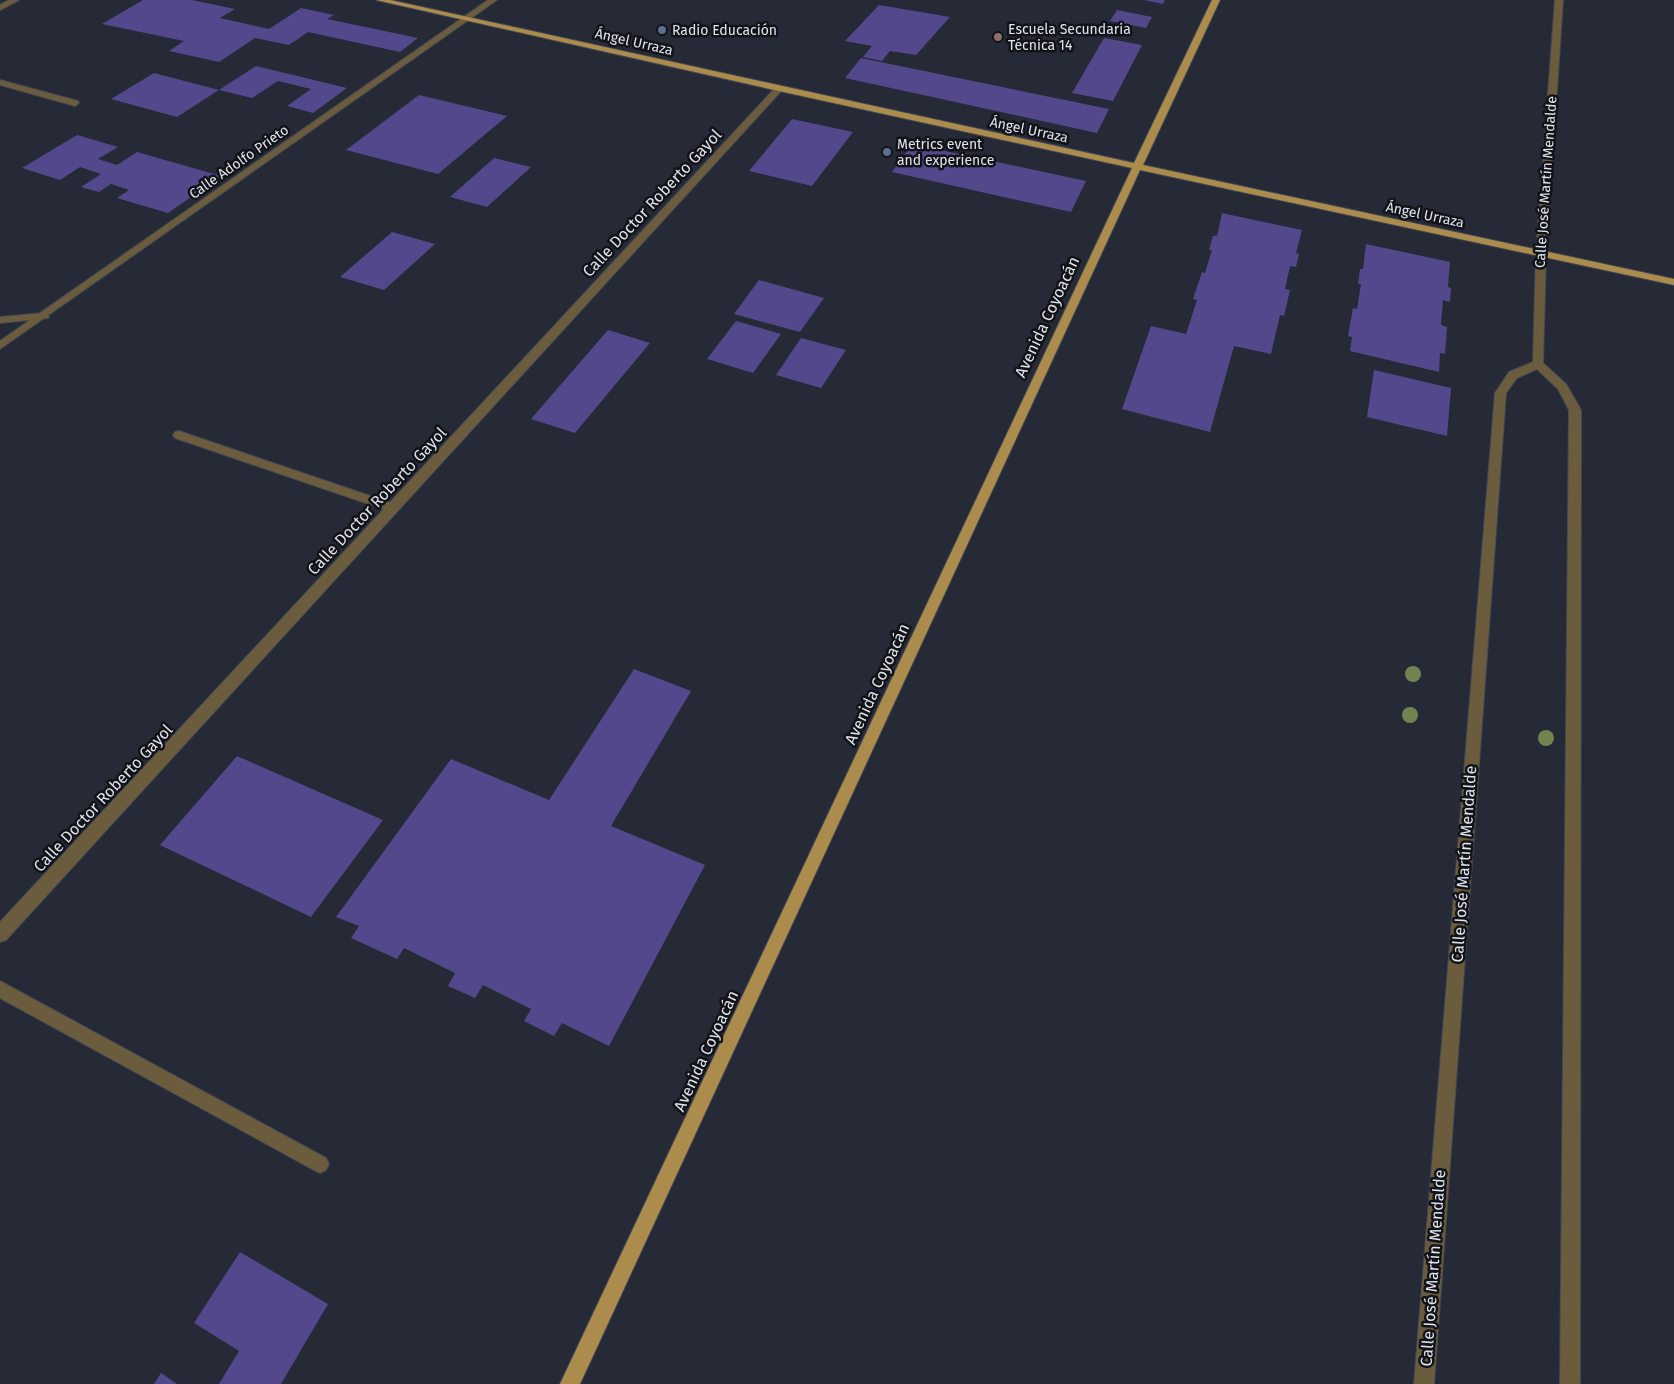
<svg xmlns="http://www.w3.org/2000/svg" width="1674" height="1384" viewBox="0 0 1674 1384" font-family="'Fira Sans',sans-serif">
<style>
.building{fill:#53488b}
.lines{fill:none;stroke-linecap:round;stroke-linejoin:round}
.service-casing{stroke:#434853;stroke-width:2}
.minor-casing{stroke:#434853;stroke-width:2}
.tertiary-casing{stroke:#434853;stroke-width:2}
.primary-casing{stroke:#434853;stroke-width:2}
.service{fill:#6b5c3e;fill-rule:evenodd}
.minor{fill:#6b5c3e;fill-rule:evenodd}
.tertiary{fill:#6b5c3e;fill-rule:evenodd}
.primary{fill:#ab8c4c;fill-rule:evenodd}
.tree{fill:#718550}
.service-dot{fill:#5c6f8a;stroke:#111318;stroke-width:2}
.education-dot{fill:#8d6e63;stroke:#111318;stroke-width:2}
.labels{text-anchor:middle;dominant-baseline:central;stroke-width:5;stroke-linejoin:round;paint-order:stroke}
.far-poi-label{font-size:14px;fill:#e0e4ec;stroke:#111318;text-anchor:start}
.far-street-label{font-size:14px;fill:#e0e4ec;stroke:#111318}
.street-label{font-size:16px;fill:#e0e4ec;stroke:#111318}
</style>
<rect width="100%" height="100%" fill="#252a36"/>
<g class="building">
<path d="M 143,0 L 192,0 L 235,9 L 220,18 L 269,29 L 301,8 L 334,15 L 327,19 L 418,38 L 400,52 L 308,32 L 289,45 L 255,38 L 219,62 L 169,51 L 184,41 L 102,24 Z"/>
<path d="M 1144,0 L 1165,0 L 1163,4 Z"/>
<path d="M 879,5 L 950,17 L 916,55 L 890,51 L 882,61 L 863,57 L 872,46 L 845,41 Z"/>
<path d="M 1117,10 L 1152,17 L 1146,28 L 1110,21 Z"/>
<path d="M 1104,38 L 1142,45 L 1113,101 L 1072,93 Z"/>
<path d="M 861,58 L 1109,109 L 1097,133 L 845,78 Z"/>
<path d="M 256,66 L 347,88 L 313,113 L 287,106 L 311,89 L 278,81 L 252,98 L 219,90 L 177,117 L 111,99 L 154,73 L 219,90 Z"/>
<path d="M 419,95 L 507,116 L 438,174 L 346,150 Z"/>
<path d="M 792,119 L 853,132 L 812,186 L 749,171 Z"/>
<path d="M 77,135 L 118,147 L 98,159 L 117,165 L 137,152 L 221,176 L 168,213 L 117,198 L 129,190 L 111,184 L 99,192 L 81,187 L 101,174 L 80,167 L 60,180 L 22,168 Z"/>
<path d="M 912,144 L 997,162 L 1086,181 L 1071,212 L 892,172 Z"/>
<path d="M 494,158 L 531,167 L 487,207 L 450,197 Z"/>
<path d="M 1222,213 L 1302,230 L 1296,253 L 1299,254 L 1296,267 L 1290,266 L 1285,289 L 1290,290 L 1284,316 L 1280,315 L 1271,354 L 1234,346 L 1210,432 L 1122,409 L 1151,326 L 1186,334 L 1197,300 L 1193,299 L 1202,272 L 1205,273 L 1212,250 L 1209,250 L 1213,236 L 1217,236 Z"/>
<path d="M 392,232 L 435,244 L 384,290 L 340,277 Z"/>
<path d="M 1366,244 L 1450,262 L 1448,287 L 1451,288 L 1450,302 L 1443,300 L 1441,325 L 1447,327 L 1445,354 L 1440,353 L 1439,372 L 1350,351 L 1352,337 L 1348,336 L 1353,308 L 1357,309 L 1361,284 L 1358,284 L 1360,269 L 1363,269 Z"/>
<path d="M 759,280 L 824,298 L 800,332 L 734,314 Z"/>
<path d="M 736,321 L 781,334 L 753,373 L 707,359 Z"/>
<path d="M 608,330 L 650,343 L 575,433 L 531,419 Z"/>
<path d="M 801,338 L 846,350 L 821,388 L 776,375 Z"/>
<path d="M 1374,370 L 1451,388 L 1447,436 L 1367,417 Z"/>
<path d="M 634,669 L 691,691 L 611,826 L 705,865 L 609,1046 L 562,1023 L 554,1036 L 524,1021 L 531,1009 L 483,985 L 475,998 L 448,986 L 455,973 L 404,948 L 397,959 L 351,938 L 359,926 L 336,917 L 451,759 L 549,800 Z"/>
<path d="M 237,756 L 383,820 L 311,917 L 160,845 Z"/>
<path d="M 240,1252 L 328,1304 L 281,1384 L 219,1384 L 239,1351 L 194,1323 Z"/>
<path d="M 161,1373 L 177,1384 L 154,1384 Z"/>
</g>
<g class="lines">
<g class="service-casing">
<g id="service">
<path d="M 0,80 L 78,101 L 79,103 L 75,106 L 0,85 Z"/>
<path d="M 179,431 L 397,505 L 399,508 L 397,511 L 389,511 L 175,438 L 173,435 L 175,432 Z"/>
</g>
</g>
<g class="minor-casing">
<g id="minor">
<path d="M 9,0 L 19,0 L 0,10 L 0,5 Z"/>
<path d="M 1555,0 L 1563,0 L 1546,254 L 1543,363 L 1566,384 L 1581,410 L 1580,1384 L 1560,1384 L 1569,410 L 1558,389 L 1537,369 L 1517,378 L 1506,393 L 1434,1384 L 1414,1384 L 1495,393 L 1509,372 L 1533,362 L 1536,254 Z"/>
<path d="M 776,87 L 783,89 L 6,940 L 0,942 L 0,922 Z"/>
<path d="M 44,313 L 49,316 L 48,318 L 0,323 L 0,317 Z"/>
<path d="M 0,981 L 326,1158 L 329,1164 L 326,1170 L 320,1173 L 314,1170 L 0,998 Z"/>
</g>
</g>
<g class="tertiary-casing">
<path id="tertiary" d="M 488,0 L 497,0 L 0,349 L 0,341 Z"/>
</g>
<g class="primary-casing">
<path id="primary" d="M 376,0 L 390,0 L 1134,163 L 1212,0 L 1220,0 L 1143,165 L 1674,279 L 1674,285 L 1140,170 L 580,1384 L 560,1384 L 1132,168 L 779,91 Z"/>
</g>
<use href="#service" class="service"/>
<use href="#minor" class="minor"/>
<use href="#tertiary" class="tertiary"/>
<use href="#primary" class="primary"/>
</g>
<g class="tree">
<circle cx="1413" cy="674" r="8"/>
<circle cx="1410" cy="715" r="8"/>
<circle cx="1546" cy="738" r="8"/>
</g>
<g class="service-dot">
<circle cx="662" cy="30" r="5"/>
<circle cx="887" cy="152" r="5"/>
</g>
<circle class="education-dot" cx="998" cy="37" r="5"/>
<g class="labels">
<g class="far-poi-label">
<text x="1008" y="29">Escuela Secundaria<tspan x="1008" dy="16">Técnica 14</tspan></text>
<text x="672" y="30">Radio Educación</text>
<text x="897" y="144">Metrics event<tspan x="897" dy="16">and experience</tspan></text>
</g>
<g class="far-street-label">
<text transform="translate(634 42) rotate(13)">Ángel Urraza</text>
<text transform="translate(1029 130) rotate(12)">Ángel Urraza</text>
<text transform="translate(239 162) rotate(-35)">Calle Adolfo Prieto</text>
<text transform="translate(1546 182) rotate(-86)">Calle José Martín Mendalde</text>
<text transform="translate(1425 215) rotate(12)">Ángel Urraza</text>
</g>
<g class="street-label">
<text transform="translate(652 203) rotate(-47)">Calle Doctor Roberto Gayol</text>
<text transform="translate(1047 317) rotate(-65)">Avenida Coyoacán</text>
<text transform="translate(377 501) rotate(-47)">Calle Doctor Roberto Gayol</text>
<text transform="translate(877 684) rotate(-65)">Avenida Coyoacán</text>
<text transform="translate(103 798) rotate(-47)">Calle Doctor Roberto Gayol</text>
<text transform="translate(1464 864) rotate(-86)">Calle José Martín Mendalde</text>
<text transform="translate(706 1051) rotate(-65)">Avenida Coyoacán</text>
<text transform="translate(1433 1268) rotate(-86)">Calle José Martín Mendalde</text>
</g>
</g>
</svg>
